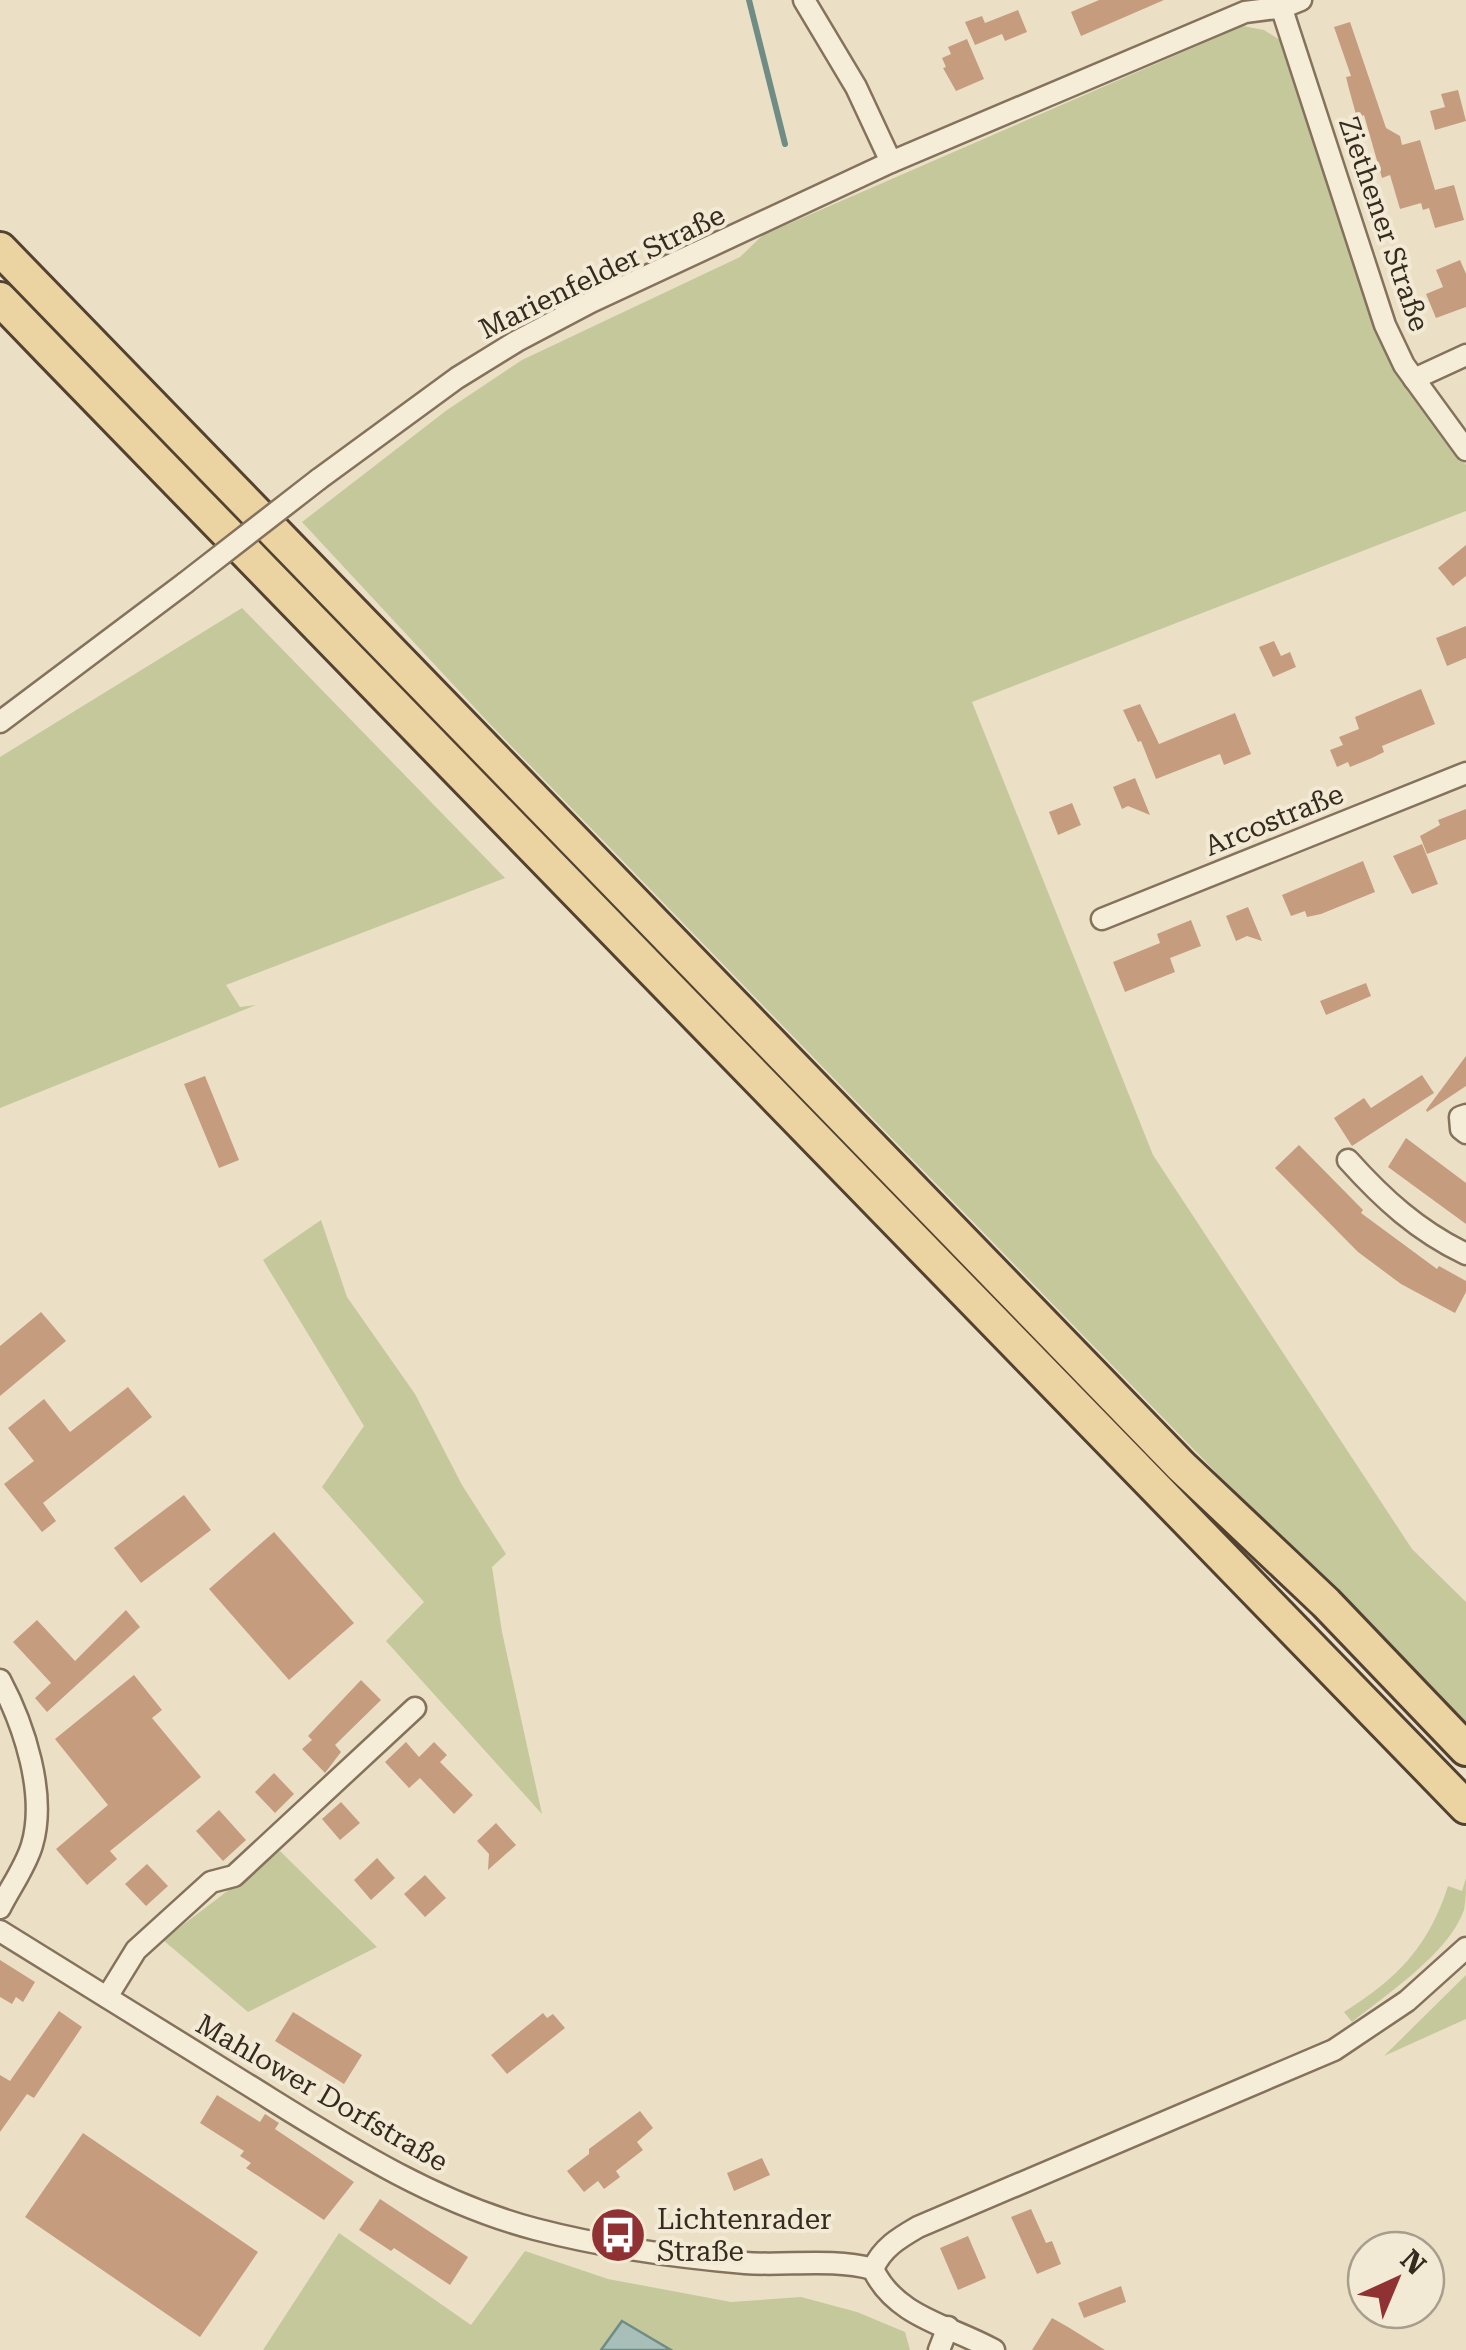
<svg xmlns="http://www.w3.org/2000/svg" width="1466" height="2350" viewBox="0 0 1466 2350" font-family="'Roboto Serif',serif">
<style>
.green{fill:#c4c89b}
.water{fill:#a7bfb8;stroke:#6f8d85;stroke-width:2.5}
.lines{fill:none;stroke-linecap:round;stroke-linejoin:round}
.stream{stroke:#6f8d85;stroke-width:6}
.building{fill:#c69c7f}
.minor-casing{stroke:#85725d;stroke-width:25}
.primary-casing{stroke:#534131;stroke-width:38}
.minor{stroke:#f6edd9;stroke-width:20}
.primary{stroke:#ebd4a1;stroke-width:32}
.minor-bridge-casing{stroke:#85725d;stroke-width:25;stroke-linecap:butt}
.minor-bridge{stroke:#f6edd9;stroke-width:20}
.labels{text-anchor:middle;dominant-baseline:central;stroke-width:8;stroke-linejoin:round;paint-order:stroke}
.street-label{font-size:28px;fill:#372b20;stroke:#f3ead5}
.poi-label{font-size:28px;fill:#372b20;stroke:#f3ead5;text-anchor:start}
</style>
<rect width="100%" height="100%" fill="#ebe0c6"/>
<g class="green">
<path d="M 1243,26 L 1264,30 L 1283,42 L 1403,379 L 1466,465 L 1466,511 L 972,702 L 1153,1155 L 1412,1549 L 1466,1602 L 1466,1730 L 487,721 L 302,522 L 447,410 L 522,360 L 740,257 L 763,235 Z"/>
<path d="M 242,608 L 505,878 L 226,985 L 240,1007 L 256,1005 L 0,1108 L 0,757 Z"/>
<path d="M 321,1220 L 347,1297 L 415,1394 L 462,1485 L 506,1554 L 492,1567 L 502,1632 L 542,1814 L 386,1641 L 424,1602 L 322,1487 L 364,1426 L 263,1260 Z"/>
<path d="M 280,1851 L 377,1947 L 248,2012 L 163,1940 Z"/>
<path d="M 1466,1878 C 1466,1888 1466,1900 1464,1910 C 1449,1953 1387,1994 1352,2022 L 1344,2012 C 1397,1979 1429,1946 1448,1886 L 1462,1891 Z"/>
<path d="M 1466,1975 L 1466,2019 L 1384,2056 Z"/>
<path d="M 339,2233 L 471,2325 L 525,2251 L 608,2279 L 731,2302 L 801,2297 L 857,2312 L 905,2332 L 910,2350 L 671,2350 L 622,2321 L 601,2350 L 263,2350 Z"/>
</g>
<path class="water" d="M 622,2321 L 671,2350 L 601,2350 Z"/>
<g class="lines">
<path class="stream" d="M 749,0 L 785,144"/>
</g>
<g class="building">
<path d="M 1099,0 L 1164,0 L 1081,36 L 1071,12 Z"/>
<path d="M 1018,10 L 1027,32 L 1005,41 L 1002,34 L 975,45 L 965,22 L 982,16 L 985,23 Z"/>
<path d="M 1350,22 L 1386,128 L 1400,136 L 1402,145 L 1420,140 L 1435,190 L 1454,185 L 1464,220 L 1435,228 L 1429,208 L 1423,210 L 1421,203 L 1400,209 L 1390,175 L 1382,178 L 1364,115 L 1357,118 L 1349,89 L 1346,77 L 1351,76 L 1334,27 Z"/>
<path d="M 967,39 L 984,79 L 956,91 L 943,68 L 946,67 L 942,58 L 951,54 L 948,47 Z"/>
<path d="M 1458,90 L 1466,121 L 1435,130 L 1430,111 L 1445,107 L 1441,94 Z"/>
<path d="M 1460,260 L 1466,274 L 1466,307 L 1436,318 L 1426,294 L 1443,287 L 1436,270 Z"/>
<path d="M 1466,545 L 1466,576 L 1453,586 L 1438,568 Z"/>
<path d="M 1466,626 L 1466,658 L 1447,666 L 1436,638 Z"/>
<path d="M 1274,641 L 1281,656 L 1290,652 L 1296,667 L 1273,677 L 1259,647 Z"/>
<path d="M 1421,689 L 1435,724 L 1382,746 L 1384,752 L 1372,758 L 1350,767 L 1348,762 L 1337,767 L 1330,750 L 1343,745 L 1339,737 L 1359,729 L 1355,717 Z"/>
<path d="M 1140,704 L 1159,744 L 1235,713 L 1251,754 L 1224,765 L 1220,754 L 1156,779 L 1141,741 L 1138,742 L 1123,710 Z"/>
<path d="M 1135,778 L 1150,815 L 1128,806 L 1122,809 L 1113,787 Z"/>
<path d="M 1072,803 L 1081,825 L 1058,835 L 1049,812 Z"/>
<path d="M 1466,809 L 1466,839 L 1427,854 L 1420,836 L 1440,825 L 1438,820 Z"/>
<path d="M 1422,844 L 1438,884 L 1412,894 L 1393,856 Z"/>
<path d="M 1363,861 L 1375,892 L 1321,914 L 1307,917 L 1305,911 L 1291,916 L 1282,895 Z"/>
<path d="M 1248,907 L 1262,941 L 1247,936 L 1236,941 L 1226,916 Z"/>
<path d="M 1191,920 L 1201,946 L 1170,958 L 1175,972 L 1125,992 L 1113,962 L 1160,943 L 1157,934 Z"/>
<path d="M 1366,983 L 1371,996 L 1326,1015 L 1320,1001 Z"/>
<path d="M 1466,1056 L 1466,1086 L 1427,1112 L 1426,1110 Z"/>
<path d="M 1422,1075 L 1434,1093 L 1352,1146 L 1334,1118 L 1364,1098 L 1371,1108 Z"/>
<path d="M 205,1076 L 239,1160 L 219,1168 L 184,1084 Z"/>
<path d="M 1406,1138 L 1466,1183 L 1466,1224 L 1388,1167 Z"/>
<path d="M 1299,1145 L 1363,1210 L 1361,1213 L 1437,1269 L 1439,1266 L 1466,1281 L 1466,1292 L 1455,1313 L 1401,1284 L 1358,1252 L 1275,1168 Z"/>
<path d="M 41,1312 L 66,1341 L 0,1396 L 0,1346 Z"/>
<path d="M 128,1387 L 152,1417 L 43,1503 L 56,1521 L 42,1532 L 4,1484 L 34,1461 L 8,1428 L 44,1399 L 70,1432 Z"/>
<path d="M 184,1495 L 211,1530 L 141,1583 L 114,1548 Z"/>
<path d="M 274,1532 L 354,1623 L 289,1680 L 209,1589 Z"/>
<path d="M 126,1610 L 140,1627 L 47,1712 L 35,1698 L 51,1683 L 13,1642 L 37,1620 L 75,1661 Z"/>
<path d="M 134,1675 L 162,1710 L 152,1718 L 201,1777 L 110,1851 L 117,1859 L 87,1885 L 56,1849 L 108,1805 L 55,1739 Z"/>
<path d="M 361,1680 L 381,1700 L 335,1745 L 341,1752 L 325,1773 L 302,1749 L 312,1740 L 308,1736 Z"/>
<path d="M 406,1742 L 419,1757 L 434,1742 L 447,1755 L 440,1762 L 473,1795 L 454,1814 L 420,1778 L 409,1788 L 385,1762 Z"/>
<path d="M 274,1773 L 294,1794 L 275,1813 L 255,1792 Z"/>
<path d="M 341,1802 L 360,1823 L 340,1840 L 322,1819 Z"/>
<path d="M 219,1810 L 246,1840 L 223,1861 L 196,1831 Z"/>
<path d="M 496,1823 L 516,1845 L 488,1870 L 489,1854 L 477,1841 Z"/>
<path d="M 377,1858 L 395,1878 L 371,1900 L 354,1880 Z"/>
<path d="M 147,1864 L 168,1886 L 146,1906 L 125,1884 Z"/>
<path d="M 425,1875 L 446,1898 L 425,1917 L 404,1894 Z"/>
<path d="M 0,1960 L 35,1982 L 23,2002 L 16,1997 L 12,2004 L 0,1997 Z"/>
<path d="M 59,2011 L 82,2027 L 34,2098 L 27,2094 L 0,2132 L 0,2075 L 10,2081 Z"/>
<path d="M 293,2012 L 362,2055 L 344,2084 L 275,2041 Z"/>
<path d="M 543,2013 L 547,2018 L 553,2014 L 565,2028 L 507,2074 L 491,2055 Z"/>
<path d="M 217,2095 L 260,2122 L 265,2114 L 279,2123 L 275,2129 L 354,2182 L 324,2220 L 246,2168 L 251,2163 L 240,2156 L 244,2151 L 200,2123 Z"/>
<path d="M 640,2111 L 653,2128 L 637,2142 L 643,2150 L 616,2171 L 620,2177 L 604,2189 L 598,2181 L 584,2192 L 567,2171 L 589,2154 L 589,2149 Z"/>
<path d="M 83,2133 L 258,2252 L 200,2337 L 25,2217 Z"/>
<path d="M 762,2158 L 770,2175 L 734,2191 L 727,2173 Z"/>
<path d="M 380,2199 L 468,2257 L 450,2285 L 394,2248 L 391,2251 L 359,2230 Z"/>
<path d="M 1031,2209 L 1046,2243 L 1052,2241 L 1061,2264 L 1037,2274 L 1011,2217 Z"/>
<path d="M 968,2236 L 986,2278 L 958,2290 L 940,2248 Z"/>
<path d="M 1121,2286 L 1126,2302 L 1084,2318 L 1078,2303 Z"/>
<path d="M 1052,2318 L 1068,2327 L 1105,2350 L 1032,2350 Z"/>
</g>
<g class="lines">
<g class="minor-casing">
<g id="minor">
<path d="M 804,0 L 856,87 L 891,162"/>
<path d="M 1279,0 L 1385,325 L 1404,365 L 1466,450"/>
<path d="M 1414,379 L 1466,355"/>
<path d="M 319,479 L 457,378 L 517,341 L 591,302 L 891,162 L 1245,12 L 1284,7 L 1301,0"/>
<path d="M 0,722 L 185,583"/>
<path d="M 1102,919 L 1466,773"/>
<path d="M 1466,1115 L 1460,1117 L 1461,1129 L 1466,1133"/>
<path d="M 1348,1160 C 1383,1199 1418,1231 1466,1254"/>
<path d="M 0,1680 C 24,1725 47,1794 32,1845 C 26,1866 10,1888 0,1908"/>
<path d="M 0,1931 C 81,1982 164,2032 245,2083 C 337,2140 429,2201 535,2229 C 604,2247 674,2257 745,2263 C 787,2266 831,2258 873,2269"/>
<path d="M 107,1997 L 136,1950 L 211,1882 L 234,1876 L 415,1708"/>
<path d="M 873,2269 C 882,2248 899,2238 918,2227 L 1334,2050 L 1407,2001 L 1466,1948"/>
<path d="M 873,2269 C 895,2317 951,2326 994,2350"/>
<path d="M 939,2350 L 948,2327"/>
</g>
</g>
<g class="primary-casing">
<g id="primary">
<path d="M 0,249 L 1181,1466 L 1326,1603 L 1466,1749"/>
<path d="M 0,299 C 487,803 975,1306 1466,1807"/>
</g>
</g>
<use href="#minor" class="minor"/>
<use href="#primary" class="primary"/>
<g class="minor-bridge-casing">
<path id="minor-bridge" d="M 185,583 L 319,479"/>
</g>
<use href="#minor-bridge" class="minor-bridge"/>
</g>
<defs>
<g id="bus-disc" transform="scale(2.875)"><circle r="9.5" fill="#903233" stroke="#f3ead5"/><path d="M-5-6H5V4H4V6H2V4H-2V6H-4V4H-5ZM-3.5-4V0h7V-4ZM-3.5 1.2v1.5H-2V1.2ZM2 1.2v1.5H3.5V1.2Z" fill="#fff"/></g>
</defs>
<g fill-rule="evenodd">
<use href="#bus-disc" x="618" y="2235"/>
</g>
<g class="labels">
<g class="street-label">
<text transform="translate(1384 224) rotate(71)">Ziethener Straße</text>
<text transform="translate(602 272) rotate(-26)">Marienfelder Straße</text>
<text transform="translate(1274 820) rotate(-22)">Arcostraße</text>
<text transform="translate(322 2093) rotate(30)">Mahlower Dorfstraße</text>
</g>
<g class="poi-label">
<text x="657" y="2219">Lichtenrader<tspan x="657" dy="32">Straße</tspan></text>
</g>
</g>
<g transform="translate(1396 2280) rotate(44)"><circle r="48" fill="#f3ead5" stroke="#a89e8d" stroke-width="2.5"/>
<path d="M0-8L18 38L0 25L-18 38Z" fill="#903233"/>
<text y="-15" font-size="28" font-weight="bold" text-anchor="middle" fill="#372b20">N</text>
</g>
</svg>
